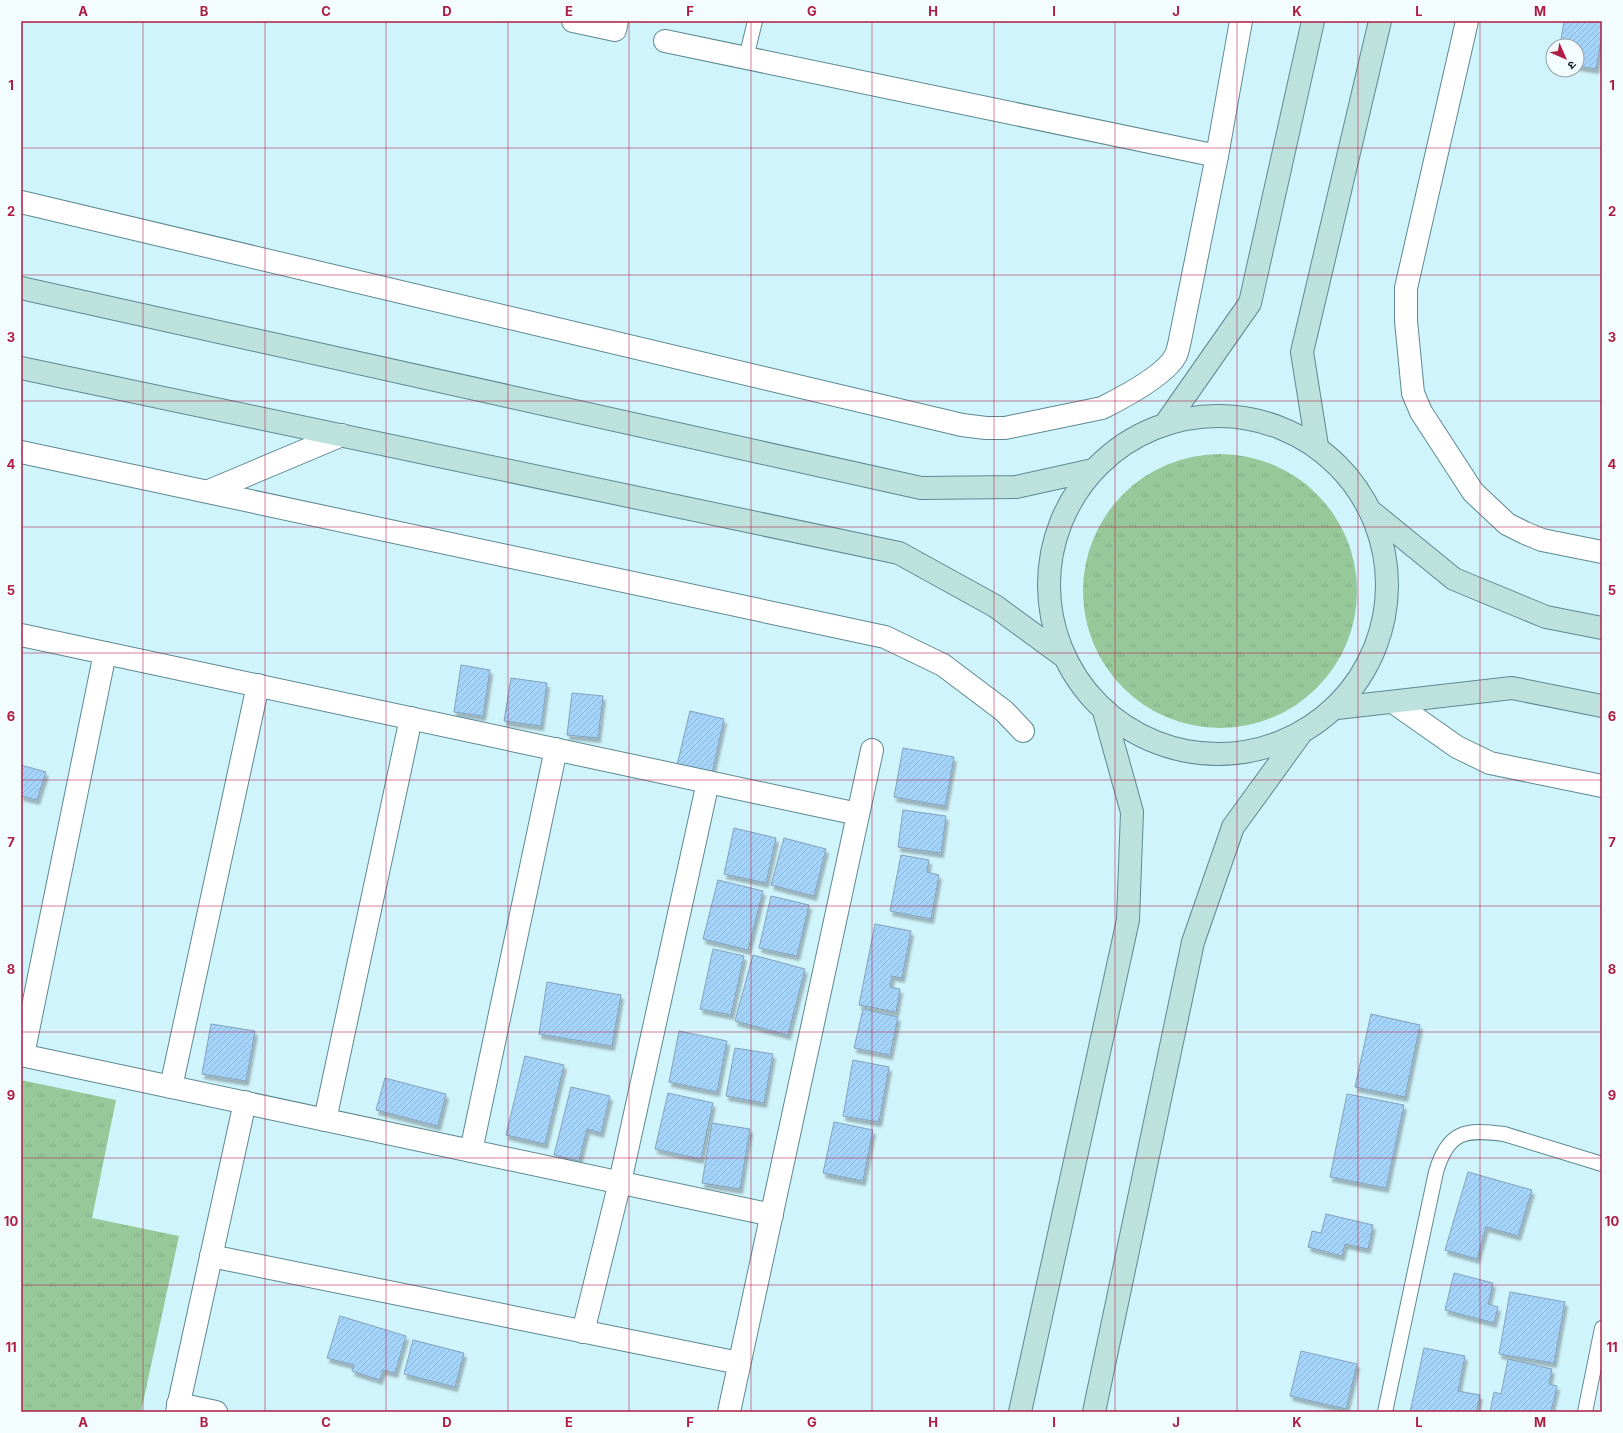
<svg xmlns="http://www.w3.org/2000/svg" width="1623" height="1433" viewBox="0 0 1623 1433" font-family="Inter,'Noto Sans Devanagari',sans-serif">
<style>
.grass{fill:url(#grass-tufts)}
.building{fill:url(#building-hatch);stroke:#83a1ba;filter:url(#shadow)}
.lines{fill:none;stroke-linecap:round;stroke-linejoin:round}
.lane-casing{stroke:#5d8992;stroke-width:16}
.street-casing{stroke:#5d8992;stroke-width:24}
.secondary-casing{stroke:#5d8992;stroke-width:24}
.lane{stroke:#fff;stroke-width:14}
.street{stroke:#fff;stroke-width:22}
.secondary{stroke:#bde1dc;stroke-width:22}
.grid{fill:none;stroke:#af1c42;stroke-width:1;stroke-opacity:0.55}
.neatline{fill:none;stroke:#af1c42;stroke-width:1.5}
.grid-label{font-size:13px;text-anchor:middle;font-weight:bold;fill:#af1c42}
</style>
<defs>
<pattern id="grass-tufts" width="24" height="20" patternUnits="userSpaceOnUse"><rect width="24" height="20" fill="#97c89a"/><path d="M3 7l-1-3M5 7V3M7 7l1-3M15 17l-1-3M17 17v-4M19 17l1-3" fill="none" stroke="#81ab84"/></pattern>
<pattern id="building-hatch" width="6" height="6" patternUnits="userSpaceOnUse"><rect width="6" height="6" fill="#a5d4fb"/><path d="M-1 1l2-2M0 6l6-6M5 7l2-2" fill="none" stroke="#8db5d7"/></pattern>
<filter id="shadow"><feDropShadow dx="2.5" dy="4.5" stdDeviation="1" flood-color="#0004"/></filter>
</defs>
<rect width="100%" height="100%" fill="#d0f4fc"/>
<g class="grass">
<circle cx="1220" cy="591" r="137"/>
<path d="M 21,1080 L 116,1100 L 92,1218 L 179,1236 L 141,1412 L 21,1412 Z"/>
</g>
<g class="building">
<path d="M 1564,21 L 1602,21 L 1602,35 L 1596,69 L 1577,66 L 1577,46 L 1560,46 Z"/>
<path d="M 461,665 L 490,670 L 483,716 L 454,712 Z"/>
<path d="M 511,678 L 547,683 L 541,726 L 504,721 Z"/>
<path d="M 572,693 L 603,696 L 598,738 L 567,735 Z"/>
<path d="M 690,711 L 724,719 L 712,773 L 677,765 Z"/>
<path d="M 903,748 L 954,757 L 945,806 L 894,797 Z"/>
<path d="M 21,765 L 46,772 L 37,800 L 21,796 Z"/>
<path d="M 903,810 L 946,816 L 941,853 L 898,847 Z"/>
<path d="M 734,828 L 776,838 L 766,883 L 724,874 Z"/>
<path d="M 784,838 L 826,849 L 814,896 L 771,885 Z"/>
<path d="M 901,855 L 929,860 L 927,872 L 939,875 L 931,919 L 890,911 Z"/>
<path d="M 718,880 L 763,891 L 748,950 L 703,939 Z"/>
<path d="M 771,896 L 809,905 L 797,956 L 759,948 Z"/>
<path d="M 875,924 L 911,931 L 902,978 L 892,976 L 890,987 L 900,989 L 896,1012 L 859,1005 Z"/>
<path d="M 713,949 L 744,956 L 731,1015 L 700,1009 Z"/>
<path d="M 753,955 L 805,969 L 788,1035 L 735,1021 Z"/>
<path d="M 547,982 L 621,995 L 612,1046 L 539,1034 Z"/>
<path d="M 863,1009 L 898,1017 L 890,1055 L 854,1048 Z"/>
<path d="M 1371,1014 L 1420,1025 L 1405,1097 L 1355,1087 Z"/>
<path d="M 211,1024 L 255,1031 L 246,1081 L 202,1074 Z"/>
<path d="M 679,1031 L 727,1041 L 717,1092 L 669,1082 Z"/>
<path d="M 735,1048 L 773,1054 L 764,1103 L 726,1096 Z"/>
<path d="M 525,1056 L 564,1065 L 545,1144 L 506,1135 Z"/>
<path d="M 853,1060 L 889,1067 L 879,1122 L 843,1116 Z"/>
<path d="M 385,1078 L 446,1094 L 438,1126 L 376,1110 Z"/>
<path d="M 571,1087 L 610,1096 L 601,1133 L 587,1129 L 579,1161 L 554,1155 Z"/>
<path d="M 668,1093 L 713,1103 L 701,1159 L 655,1149 Z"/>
<path d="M 1347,1094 L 1404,1105 L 1386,1188 L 1330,1177 Z"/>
<path d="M 834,1122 L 873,1130 L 863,1181 L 823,1173 Z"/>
<path d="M 712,1123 L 750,1129 L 740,1189 L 702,1183 Z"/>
<path d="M 1468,1172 L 1532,1190 L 1518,1236 L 1486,1227 L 1477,1259 L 1445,1250 Z"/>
<path d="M 1326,1214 L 1373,1225 L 1368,1249 L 1345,1244 L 1342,1256 L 1308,1247 L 1312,1231 L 1321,1233 Z"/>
<path d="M 1454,1273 L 1493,1283 L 1488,1304 L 1498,1307 L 1494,1323 L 1445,1310 Z"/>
<path d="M 1510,1292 L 1565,1302 L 1554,1363 L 1499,1354 Z"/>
<path d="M 340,1316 L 406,1336 L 395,1373 L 383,1370 L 380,1380 L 352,1371 L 354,1365 L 327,1358 Z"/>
<path d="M 413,1340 L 464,1353 L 455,1387 L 404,1374 Z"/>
<path d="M 1424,1348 L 1465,1356 L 1458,1391 L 1480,1395 L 1476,1412 L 1410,1412 Z"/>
<path d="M 1301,1351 L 1357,1364 L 1346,1409 L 1290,1396 Z"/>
<path d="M 1508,1359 L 1552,1369 L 1549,1384 L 1557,1386 L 1551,1412 L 1490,1412 L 1494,1392 L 1501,1394 Z"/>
</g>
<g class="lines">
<g class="lane-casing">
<g id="lane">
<path d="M 746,58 L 755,21"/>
<path d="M 1385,1412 L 1436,1172 C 1448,1131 1465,1129 1504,1134 L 1602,1164"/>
<path d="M 1585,1412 L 1602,1328"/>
</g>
</g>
<g class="street-casing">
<g id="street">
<path d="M 573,21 L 615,30 L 617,21"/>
<path d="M 1467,21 L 1406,288 L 1406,321 L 1413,393 L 1421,412 L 1473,492 L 1507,524 L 1525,533 L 1542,540 L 1602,552"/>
<path d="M 665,41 L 1217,156"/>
<path d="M 21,202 L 962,425 L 986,428 L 1005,428 L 1102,408 C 1122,398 1166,375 1176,355 C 1178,350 1179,345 1180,340 L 1217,156 L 1241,21"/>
<path d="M 21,452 L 885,637 L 943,665 L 1004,711 L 1023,731"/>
<path d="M 209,491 L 342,435"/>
<path d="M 21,635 L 858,814"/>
<path d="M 1393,702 L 1457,747 L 1490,763 L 1602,786"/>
<path d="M 21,1055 L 772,1215"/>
<path d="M 23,1055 L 105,653"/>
<path d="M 171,1087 L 258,685"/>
<path d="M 325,1120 L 411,718"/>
<path d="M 471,1151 L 556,749"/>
<path d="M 211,1256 L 739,1363"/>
<path d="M 583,1332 L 620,1182 L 708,782"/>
<path d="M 178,1404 L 216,1412"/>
<path d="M 177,1412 L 245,1102"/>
<path d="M 729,1412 L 872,750"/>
</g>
</g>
<g class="secondary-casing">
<g id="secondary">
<path d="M 21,288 L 921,488 L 1016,487 L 1093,470"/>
<path d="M 21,368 L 899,553 L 995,606 L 1062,655"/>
<circle cx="1218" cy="585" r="169"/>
<path d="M 1166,423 L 1250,303 L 1313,21"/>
<path d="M 1317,446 L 1302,352 L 1380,21"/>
<path d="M 1373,513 L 1454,579 L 1546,617 L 1602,628"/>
<path d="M 1337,708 L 1512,688 L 1602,706"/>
<path d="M 1020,1412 L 1128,920 L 1132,812 L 1105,715"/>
<path d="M 1094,1412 L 1193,942 L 1233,827 L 1299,736"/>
</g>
</g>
<use href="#lane" class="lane"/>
<use href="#street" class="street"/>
<use href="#secondary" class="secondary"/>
</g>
<path class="grid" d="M 143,21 L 143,1412M 265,21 L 265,1412M 386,21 L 386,1412M 508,21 L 508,1412M 629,21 L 629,1412M 751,21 L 751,1412M 872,21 L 872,1412M 994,21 L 994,1412M 1115,21 L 1115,1412M 1237,21 L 1237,1412M 1358,21 L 1358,1412M 1480,21 L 1480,1412M 21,148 L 1602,148M 21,275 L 1602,275M 21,401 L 1602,401M 21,527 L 1602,527M 21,653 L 1602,653M 21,780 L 1602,780M 21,906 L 1602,906M 21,1032 L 1602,1032M 21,1158 L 1602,1158M 21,1285 L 1602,1285"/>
<rect width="1623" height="1433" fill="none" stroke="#f3fcfe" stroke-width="44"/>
<g transform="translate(1565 58) rotate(135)"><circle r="19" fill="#f3fcfe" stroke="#95a1a4"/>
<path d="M0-3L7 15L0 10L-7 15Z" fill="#af1c42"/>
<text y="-6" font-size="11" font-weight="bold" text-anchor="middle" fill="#07191c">उ</text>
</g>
<rect x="22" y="22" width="1579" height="1389" class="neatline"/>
<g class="grid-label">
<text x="83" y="16">A</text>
<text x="204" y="16">B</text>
<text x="326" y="16">C</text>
<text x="447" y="16">D</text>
<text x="569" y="16">E</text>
<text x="690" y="16">F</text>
<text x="812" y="16">G</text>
<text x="933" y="16">H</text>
<text x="1054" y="16">I</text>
<text x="1176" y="16">J</text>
<text x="1297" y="16">K</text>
<text x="1419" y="16">L</text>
<text x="1540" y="16">M</text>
<text x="11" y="90">1</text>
<text x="1612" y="90">1</text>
<text x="11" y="216">2</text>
<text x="1612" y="216">2</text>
<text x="11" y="342">3</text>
<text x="1612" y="342">3</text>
<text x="11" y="469">4</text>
<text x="1612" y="469">4</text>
<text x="11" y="595">5</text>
<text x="1612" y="595">5</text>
<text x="11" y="721">6</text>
<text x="1612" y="721">6</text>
<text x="11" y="847">7</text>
<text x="1612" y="847">7</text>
<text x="11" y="974">8</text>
<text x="1612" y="974">8</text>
<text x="11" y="1100">9</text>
<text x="1612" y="1100">9</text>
<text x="11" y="1226">10</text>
<text x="1612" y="1226">10</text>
<text x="11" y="1352">11</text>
<text x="1612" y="1352">11</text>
<text x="83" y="1427">A</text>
<text x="204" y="1427">B</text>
<text x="326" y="1427">C</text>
<text x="447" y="1427">D</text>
<text x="569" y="1427">E</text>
<text x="690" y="1427">F</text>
<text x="812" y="1427">G</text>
<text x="933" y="1427">H</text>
<text x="1054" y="1427">I</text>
<text x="1176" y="1427">J</text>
<text x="1297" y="1427">K</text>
<text x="1419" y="1427">L</text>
<text x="1540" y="1427">M</text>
</g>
</svg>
